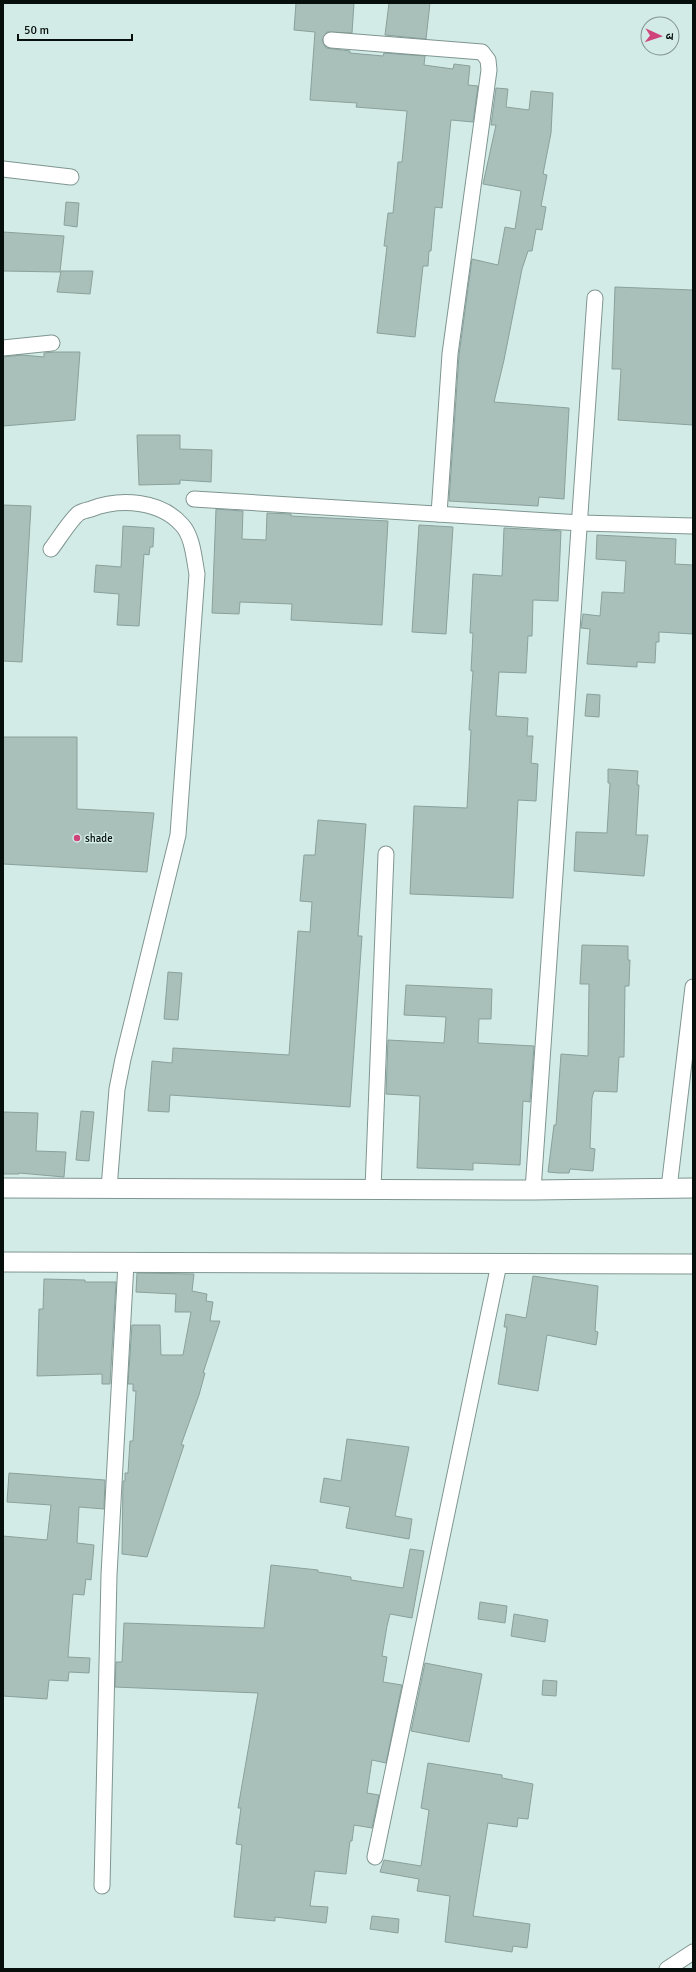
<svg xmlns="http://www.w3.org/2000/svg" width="696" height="1972" viewBox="0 0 696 1972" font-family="Signika,'Noto Sans Devanagari',sans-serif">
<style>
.building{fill:#a8bfba;stroke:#8aa09b}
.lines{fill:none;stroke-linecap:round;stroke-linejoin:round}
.minor-casing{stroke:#7f9590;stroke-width:17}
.major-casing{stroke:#7f9590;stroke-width:21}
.minor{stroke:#fff;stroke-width:15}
.major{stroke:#fff;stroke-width:19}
.poi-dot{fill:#cf447a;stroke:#d3ebe6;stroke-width:1.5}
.labels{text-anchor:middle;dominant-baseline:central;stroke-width:3;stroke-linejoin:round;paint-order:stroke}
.poi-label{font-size:11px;fill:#070f0d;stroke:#d3ebe6;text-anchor:start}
</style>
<rect width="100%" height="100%" fill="#d3ebe6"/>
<g class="building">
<path d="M 296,3 L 354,3 L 352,33 L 327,32 L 322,40 L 326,48 L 350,51 L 350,53 L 383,56 L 384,53 L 425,56 L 424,65 L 453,69 L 454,64 L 470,66 L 468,85 L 478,86 L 473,122 L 451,120 L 442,208 L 435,207 L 431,251 L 429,251 L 428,266 L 423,266 L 415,337 L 377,333 L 387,246 L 384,246 L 388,213 L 393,213 L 398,162 L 402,162 L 407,111 L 356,107 L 357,103 L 310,100 L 315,32 L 294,30 Z"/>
<path d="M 389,3 L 430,3 L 426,39 L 385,35 Z"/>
<path d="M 496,88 L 508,89 L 506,107 L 529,110 L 531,91 L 553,93 L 551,133 L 543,174 L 547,175 L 541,206 L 546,207 L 542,230 L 536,229 L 532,251 L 528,251 L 522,269 L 504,360 L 494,402 L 569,408 L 564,499 L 539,497 L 538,506 L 449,501 L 459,355 L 472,259 L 498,265 L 505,227 L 515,229 L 521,191 L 483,184 L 496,125 L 491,125 Z"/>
<path d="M 66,202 L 79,203 L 77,227 L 64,225 Z"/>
<path d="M 3,232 L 64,236 L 60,272 L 3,271 Z"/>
<path d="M 61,271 L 93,271 L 90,294 L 57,292 Z"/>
<path d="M 615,287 L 693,290 L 693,425 L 618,420 L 621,369 L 612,369 Z"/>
<path d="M 54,352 L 80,352 L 75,420 L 3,426 L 3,357 L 22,355 L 44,357 L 44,353 Z"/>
<path d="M 137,435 L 180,435 L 180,449 L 212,450 L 211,482 L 180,480 L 180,484 L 139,485 Z"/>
<path d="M 3,505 L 31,506 L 22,662 L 3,661 Z"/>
<path d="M 216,509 L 243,511 L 242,539 L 266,540 L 267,513 L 291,514 L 291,516 L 388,521 L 382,625 L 291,620 L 292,604 L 240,602 L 239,614 L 212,613 Z"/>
<path d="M 419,525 L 453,527 L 446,634 L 412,632 Z"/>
<path d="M 123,526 L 154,528 L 153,547 L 150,547 L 149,555 L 144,554 L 139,626 L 117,625 L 119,594 L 94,592 L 96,565 L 121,567 Z"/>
<path d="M 504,528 L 561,531 L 558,601 L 533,600 L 532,636 L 528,636 L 526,673 L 499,672 L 496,716 L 528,718 L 527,736 L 533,736 L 531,763 L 538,764 L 536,801 L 518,800 L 513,898 L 410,894 L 414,806 L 467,808 L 471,730 L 469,730 L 473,671 L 471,671 L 473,633 L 470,633 L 473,574 L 502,576 Z"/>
<path d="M 597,535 L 676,539 L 675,564 L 693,565 L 693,634 L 659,632 L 659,642 L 656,642 L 655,663 L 637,662 L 637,667 L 587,664 L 590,629 L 581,628 L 583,614 L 600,616 L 602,592 L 624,593 L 626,561 L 596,559 Z"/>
<path d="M 587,694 L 600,695 L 599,717 L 585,716 Z"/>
<path d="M 3,737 L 77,737 L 77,809 L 154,813 L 147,872 L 3,864 Z"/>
<path d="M 608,769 L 638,771 L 637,785 L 639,785 L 636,835 L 648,835 L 644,876 L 574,871 L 576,832 L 607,833 L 610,783 L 608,783 Z"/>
<path d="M 318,820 L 366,824 L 358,936 L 362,936 L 350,1107 L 170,1095 L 169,1112 L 148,1111 L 152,1061 L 172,1063 L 173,1048 L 289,1055 L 298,931 L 310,932 L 312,902 L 300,901 L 304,855 L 315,855 Z"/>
<path d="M 582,945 L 628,946 L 628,960 L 630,960 L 629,986 L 625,986 L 624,1057 L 619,1057 L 617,1092 L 594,1091 L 592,1098 L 590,1148 L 595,1149 L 593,1171 L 570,1169 L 569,1173 L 559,1173 L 548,1172 L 554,1125 L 556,1125 L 561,1054 L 588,1056 L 589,984 L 580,984 Z"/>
<path d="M 168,972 L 182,973 L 178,1020 L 164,1019 Z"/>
<path d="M 406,985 L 492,989 L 491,1019 L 479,1019 L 478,1043 L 534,1046 L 530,1102 L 523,1101 L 520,1165 L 473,1163 L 473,1170 L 417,1168 L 420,1096 L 386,1094 L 388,1040 L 444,1043 L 446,1017 L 404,1015 Z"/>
<path d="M 81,1111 L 94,1112 L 89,1161 L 76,1160 Z"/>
<path d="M 3,1112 L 38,1113 L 36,1151 L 66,1152 L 64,1177 L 19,1173 L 19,1174 L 3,1174 Z"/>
<path d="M 137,1273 L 194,1274 L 192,1291 L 207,1294 L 206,1301 L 213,1302 L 210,1321 L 220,1321 L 203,1373 L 205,1373 L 199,1395 L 181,1445 L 184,1445 L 147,1557 L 122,1554 L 123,1481 L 125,1481 L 125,1473 L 128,1473 L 130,1441 L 133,1441 L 136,1391 L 133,1391 L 133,1384 L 128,1384 L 132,1325 L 160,1325 L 161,1355 L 183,1355 L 191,1312 L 175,1312 L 176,1294 L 136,1292 Z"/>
<path d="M 533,1276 L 598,1286 L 595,1331 L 598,1332 L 596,1345 L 547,1335 L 538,1391 L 498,1384 L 507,1327 L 504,1327 L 506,1314 L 526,1318 Z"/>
<path d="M 44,1279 L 85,1280 L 85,1282 L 116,1282 L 110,1384 L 102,1384 L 102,1374 L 37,1376 L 39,1309 L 43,1309 Z"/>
<path d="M 347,1439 L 409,1447 L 395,1516 L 412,1519 L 409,1539 L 346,1528 L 350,1507 L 320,1502 L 324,1478 L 341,1481 Z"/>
<path d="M 9,1473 L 105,1480 L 104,1509 L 79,1507 L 77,1543 L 94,1545 L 91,1580 L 86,1579 L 84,1595 L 73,1594 L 68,1657 L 90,1658 L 89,1673 L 69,1672 L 68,1681 L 49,1680 L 47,1699 L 3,1696 L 3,1536 L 47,1540 L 51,1505 L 7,1502 Z"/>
<path d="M 410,1549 L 424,1551 L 412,1618 L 390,1614 L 387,1626 L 382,1656 L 387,1657 L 383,1682 L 402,1685 L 386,1763 L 372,1760 L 367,1793 L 379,1795 L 372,1828 L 354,1825 L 352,1841 L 350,1841 L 346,1874 L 315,1871 L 310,1906 L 328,1907 L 326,1923 L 275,1917 L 275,1921 L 234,1917 L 242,1845 L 236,1844 L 241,1808 L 238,1808 L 258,1693 L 115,1687 L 116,1662 L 122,1662 L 124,1623 L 264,1628 L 271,1565 L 318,1570 L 318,1572 L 351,1577 L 351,1580 L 403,1588 Z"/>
<path d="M 480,1602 L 507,1606 L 505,1623 L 478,1619 Z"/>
<path d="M 514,1614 L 548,1620 L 545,1642 L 511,1636 Z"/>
<path d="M 425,1663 L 482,1674 L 469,1742 L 411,1731 Z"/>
<path d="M 543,1680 L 557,1681 L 556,1696 L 542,1695 Z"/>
<path d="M 428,1763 L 502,1775 L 502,1778 L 533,1784 L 528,1819 L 518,1818 L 517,1827 L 488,1823 L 473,1916 L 530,1924 L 527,1948 L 513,1946 L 512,1952 L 445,1942 L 450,1896 L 417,1891 L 419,1879 L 380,1872 L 384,1860 L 421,1866 L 429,1810 L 421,1808 Z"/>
<path d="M 372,1916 L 399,1919 L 398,1933 L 370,1929 Z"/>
</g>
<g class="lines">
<g class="minor-casing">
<g id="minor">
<path d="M 331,40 L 482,52 L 488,60 L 489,70 L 450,354 L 439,514"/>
<path d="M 3,169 L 71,177"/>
<path d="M 3,348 L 52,343"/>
<path d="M 194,499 L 581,523 L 693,526"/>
<path d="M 51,549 C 58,540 71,519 79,513 C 82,511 87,510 91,509 C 120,498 160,500 182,525 C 193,537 194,559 197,574 L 178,835 L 123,1059 L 117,1089 L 109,1188"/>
<path d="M 669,1188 L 693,987"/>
<path d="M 373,1189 L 386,854"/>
<path d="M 533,1190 L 595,298"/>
<path d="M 375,1857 L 499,1264"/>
<path d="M 102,1886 L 109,1575 L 126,1263"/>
<path d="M 667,1969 L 693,1952"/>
</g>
</g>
<g class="major-casing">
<g id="major">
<path d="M 3,1188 L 533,1190 L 693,1188"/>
<path d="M 3,1262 L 693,1264"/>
</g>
</g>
<use href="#minor" class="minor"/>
<use href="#major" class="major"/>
</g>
<circle class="poi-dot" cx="77" cy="838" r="4"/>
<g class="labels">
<g class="poi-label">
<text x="85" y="838">shade</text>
</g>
</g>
<rect width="696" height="1972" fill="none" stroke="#070f0d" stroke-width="8"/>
<g transform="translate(660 36) rotate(93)"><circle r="19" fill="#d3ebe6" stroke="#81938f"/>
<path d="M0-3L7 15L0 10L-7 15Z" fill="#cf447a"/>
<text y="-6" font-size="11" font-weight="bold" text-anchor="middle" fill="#070f0d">उ</text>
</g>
<path d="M18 34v6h114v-6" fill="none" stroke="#070f0d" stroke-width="2"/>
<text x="24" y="34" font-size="12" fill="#070f0d" stroke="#d3ebe6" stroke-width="3" paint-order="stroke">50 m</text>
</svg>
